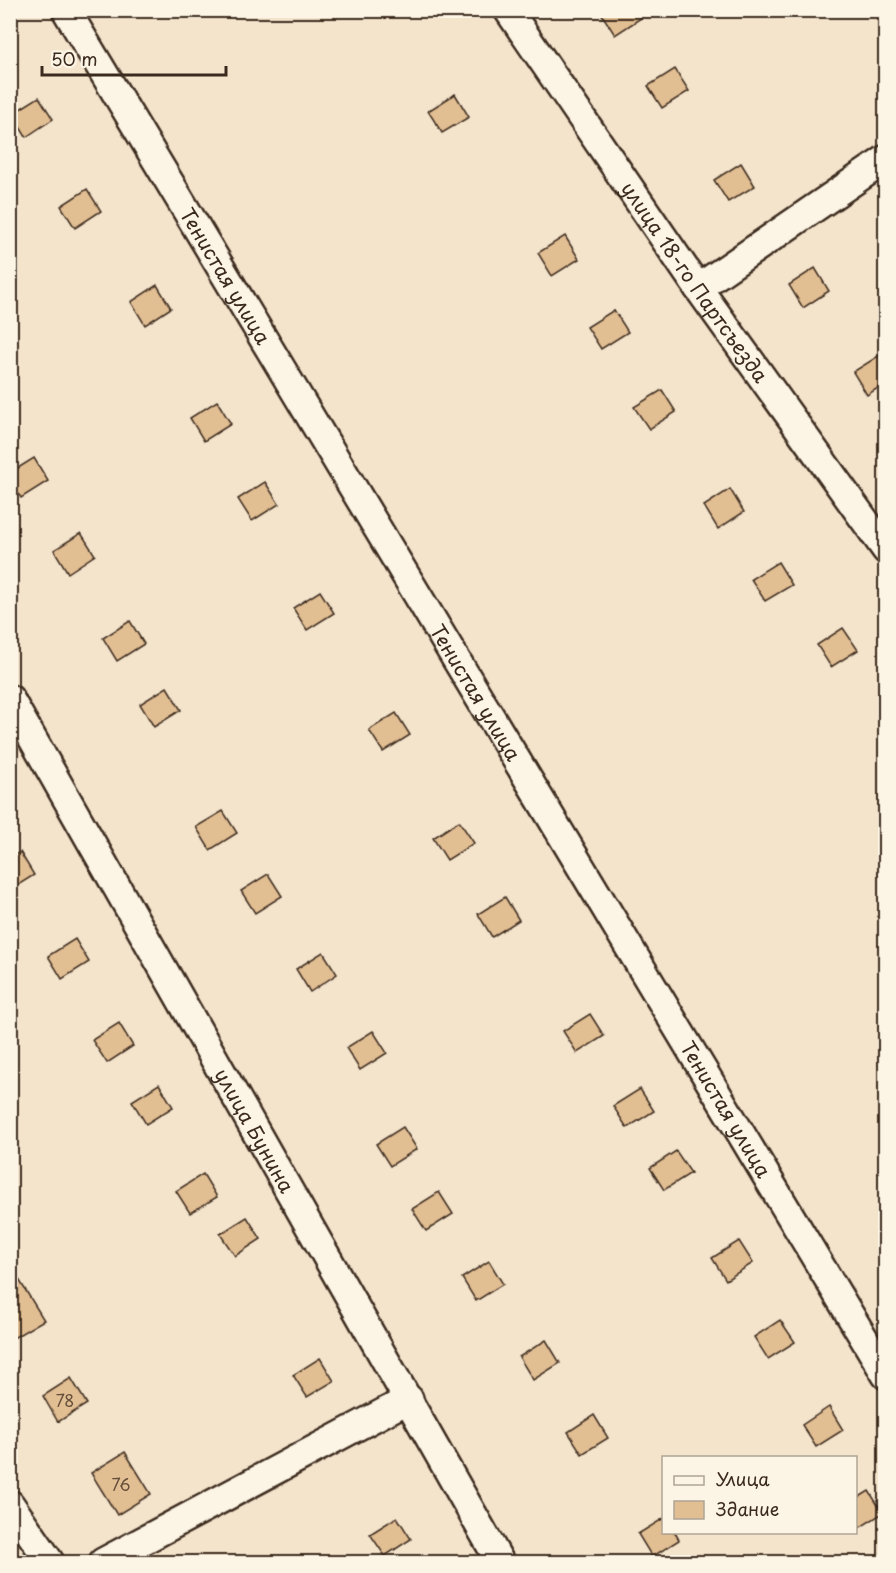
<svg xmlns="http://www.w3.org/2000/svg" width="896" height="1573" viewBox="0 0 896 1573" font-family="'Playpen Sans',sans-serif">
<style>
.building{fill:#e2be93;stroke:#3b2a1e;stroke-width:1.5}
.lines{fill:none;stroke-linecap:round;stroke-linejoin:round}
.street-casing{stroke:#3b2a1e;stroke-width:32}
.street{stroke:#fcf5e5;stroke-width:27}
.labels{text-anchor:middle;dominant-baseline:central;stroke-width:4.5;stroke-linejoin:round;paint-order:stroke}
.number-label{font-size:16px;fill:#654f3b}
.street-label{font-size:20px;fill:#3b2a1e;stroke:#fcf5e5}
</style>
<rect width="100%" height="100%" fill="#f4e4cc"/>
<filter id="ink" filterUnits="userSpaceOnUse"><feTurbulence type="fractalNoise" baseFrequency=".0167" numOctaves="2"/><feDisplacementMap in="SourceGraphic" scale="12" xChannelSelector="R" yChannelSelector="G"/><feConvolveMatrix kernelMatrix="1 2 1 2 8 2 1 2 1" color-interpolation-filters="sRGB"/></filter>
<g filter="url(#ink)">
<g class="building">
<path d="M 604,10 L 637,10 L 641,18 L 615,35 L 601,13 Z"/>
<path d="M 675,69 L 689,91 L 662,108 L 648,86 Z"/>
<path d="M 455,94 L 469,117 L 442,133 L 428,111 Z"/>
<path d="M 39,97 L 53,119 L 26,137 L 12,114 Z"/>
<path d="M 741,163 L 755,186 L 728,202 L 714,180 Z"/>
<path d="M 87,189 L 101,211 L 75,228 L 61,206 Z"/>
<path d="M 565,236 L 579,259 L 552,276 L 538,253 Z"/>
<path d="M 815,268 L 829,291 L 803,308 L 789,285 Z"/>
<path d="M 157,285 L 171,308 L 145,325 L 131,302 Z"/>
<path d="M 614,310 L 628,332 L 601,349 L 587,327 Z"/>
<path d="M 880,355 L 886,365 L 886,383 L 867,395 L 853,372 Z"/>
<path d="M 662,390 L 676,412 L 649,429 L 634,407 Z"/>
<path d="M 217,401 L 231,424 L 204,441 L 190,418 Z"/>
<path d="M 34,458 L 48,481 L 21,498 L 10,481 L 10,473 Z"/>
<path d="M 265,482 L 279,504 L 252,521 L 238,499 Z"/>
<path d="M 730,489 L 744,512 L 718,529 L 704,506 Z"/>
<path d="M 81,533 L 95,555 L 68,573 L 54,550 Z"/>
<path d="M 778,562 L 792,585 L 765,601 L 751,579 Z"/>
<path d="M 320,591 L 334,613 L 307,630 L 293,608 Z"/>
<path d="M 130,621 L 144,644 L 117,661 L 103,638 Z"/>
<path d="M 843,628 L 858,650 L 831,667 L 817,645 Z"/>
<path d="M 167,687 L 181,710 L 154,727 L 140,704 Z"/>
<path d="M 396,713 L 410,735 L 383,752 L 369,730 Z"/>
<path d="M 223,811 L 237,833 L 210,850 L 196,827 Z"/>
<path d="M 459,821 L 474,843 L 447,860 L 433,838 Z"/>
<path d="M 20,852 L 34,875 L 10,890 L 10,858 Z"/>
<path d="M 268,874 L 282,896 L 255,913 L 241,891 Z"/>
<path d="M 505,897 L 519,920 L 492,937 L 478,914 Z"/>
<path d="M 75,939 L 89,962 L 62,979 L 48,956 Z"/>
<path d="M 323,952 L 337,974 L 310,992 L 296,969 Z"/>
<path d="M 590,1014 L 604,1036 L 577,1053 L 563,1031 Z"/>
<path d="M 119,1023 L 133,1046 L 107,1063 L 92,1040 Z"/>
<path d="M 373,1031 L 387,1053 L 360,1070 L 346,1048 Z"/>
<path d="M 159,1084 L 173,1107 L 146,1124 L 132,1101 Z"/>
<path d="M 640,1089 L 654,1111 L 627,1128 L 613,1106 Z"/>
<path d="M 403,1127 L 417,1149 L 390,1166 L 376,1144 Z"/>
<path d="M 676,1151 L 691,1173 L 664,1190 L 650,1168 Z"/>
<path d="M 203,1174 L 217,1197 L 190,1213 L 176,1191 Z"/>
<path d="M 439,1192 L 453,1214 L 426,1231 L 412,1209 Z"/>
<path d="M 247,1217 L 261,1239 L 235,1256 L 220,1234 Z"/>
<path d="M 739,1241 L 753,1263 L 726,1280 L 712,1258 Z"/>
<path d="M 489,1261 L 503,1284 L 476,1301 L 462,1278 Z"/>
<path d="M 18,1278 L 44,1320 L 10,1340 L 10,1282 Z"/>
<path d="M 780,1320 L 795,1342 L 768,1359 L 754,1337 Z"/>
<path d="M 546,1340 L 560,1363 L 533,1380 L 519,1357 Z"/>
<path d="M 320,1358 L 334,1381 L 307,1397 L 293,1375 Z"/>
<path d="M 71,1378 L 87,1404 L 58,1422 L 43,1396 Z"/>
<path d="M 829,1407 L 843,1430 L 816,1447 L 802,1425 Z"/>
<path d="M 594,1415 L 608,1438 L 582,1454 L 568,1432 Z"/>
<path d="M 125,1452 L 151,1494 L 117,1515 L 91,1473 Z"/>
<path d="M 869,1491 L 883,1513 L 856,1530 L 856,1499 Z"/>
<path d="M 397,1517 L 411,1539 L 385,1556 L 370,1534 Z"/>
<path d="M 664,1518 L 664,1532 L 675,1532 L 679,1540 L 652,1557 L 638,1534 Z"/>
</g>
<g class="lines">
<g class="street-casing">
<g id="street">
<path id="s1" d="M 66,10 L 886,1375"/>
<path id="s2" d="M 508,10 L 698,288 L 886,550"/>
<path d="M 698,288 L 886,159"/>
<path id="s3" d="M 10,699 L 500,1562"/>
<path d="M 10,1504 L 50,1562"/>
<path d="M 103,1562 L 409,1399"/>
</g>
</g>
<use href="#street" class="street"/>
</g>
</g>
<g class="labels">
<g class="number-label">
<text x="65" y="1400">78</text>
<text x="121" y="1484">76</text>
</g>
<g class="street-label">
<text stroke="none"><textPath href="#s1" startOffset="310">Тенистая улица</textPath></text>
<text stroke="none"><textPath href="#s2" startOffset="330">улица 18-го Партсъезда</textPath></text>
<text stroke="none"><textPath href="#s1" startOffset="796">Тенистая улица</textPath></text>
<text stroke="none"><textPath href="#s1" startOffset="1282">Тенистая улица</textPath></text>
<text stroke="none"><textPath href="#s3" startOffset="496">улица Бунина</textPath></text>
</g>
</g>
<rect width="896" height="1573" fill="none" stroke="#fcf5e5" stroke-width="36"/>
<rect x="18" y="18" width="860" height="1537" fill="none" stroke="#3b2a1e" stroke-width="2" filter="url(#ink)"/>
<rect x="662" y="1456" width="195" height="78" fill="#fcf5e5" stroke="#afa495" stroke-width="1.5"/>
<rect x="674" y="1476" width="30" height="9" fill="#fcf5e5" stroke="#afa495" stroke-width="1.5"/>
<text x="716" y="1486" font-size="18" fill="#3b2a1e">Улица</text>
<rect x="674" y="1501" width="30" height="18" fill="#e2be93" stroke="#afa495" stroke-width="1.5"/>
<text x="716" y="1516" font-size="18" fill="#3b2a1e">Здание</text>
<path d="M42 66v9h184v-9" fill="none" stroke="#3b2a1e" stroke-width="3"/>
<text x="51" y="66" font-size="18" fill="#3b2a1e" stroke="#fcf5e5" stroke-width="4.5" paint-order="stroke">50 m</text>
</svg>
